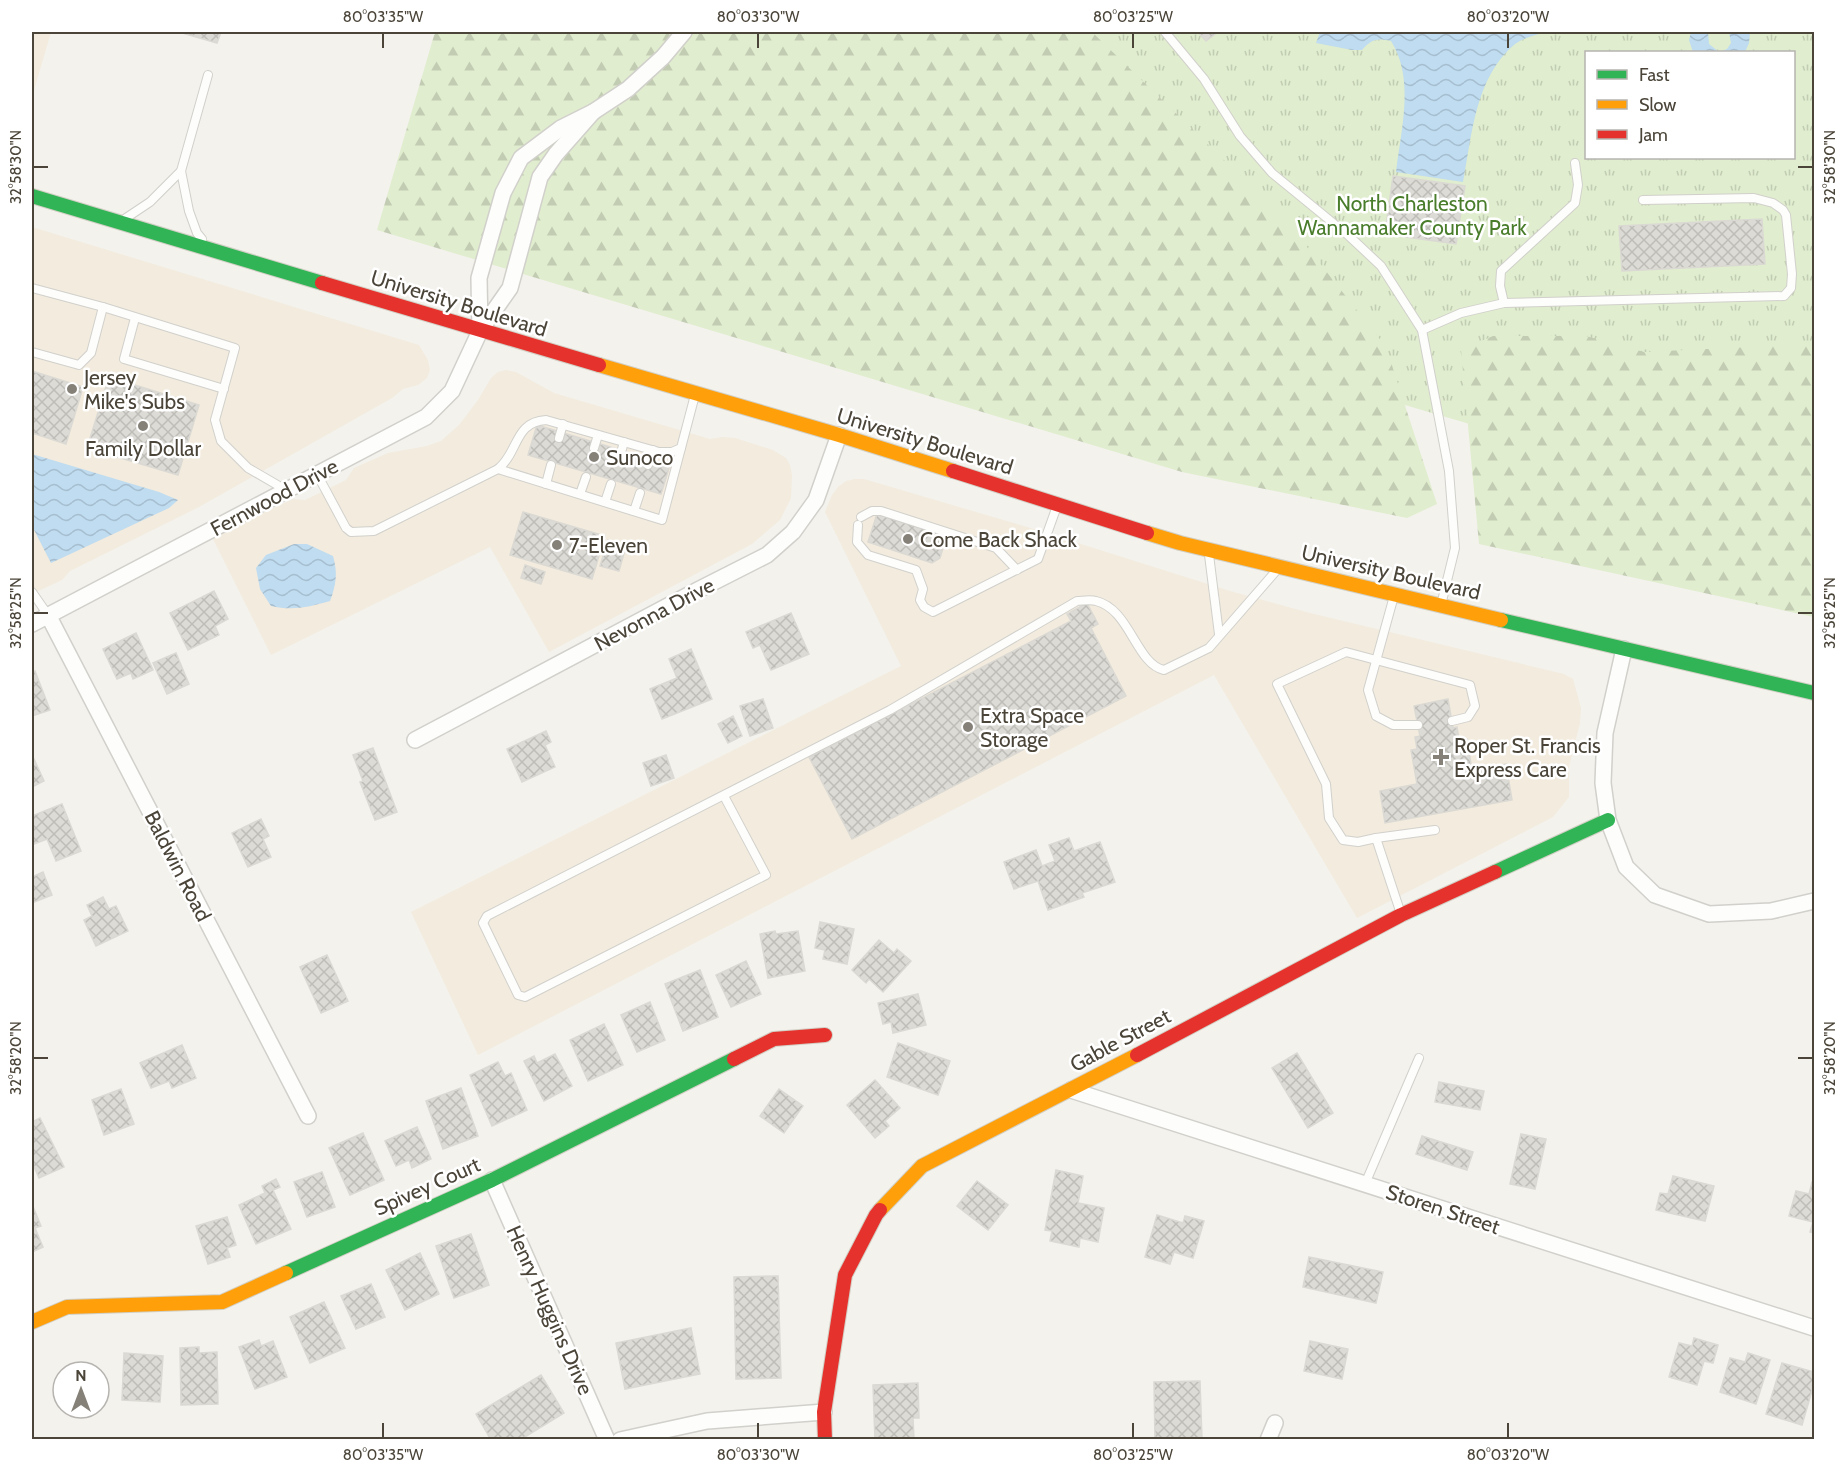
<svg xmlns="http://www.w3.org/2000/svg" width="1846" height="1471" viewBox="0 0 1846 1471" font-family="Cabin,sans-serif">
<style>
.commercial{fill:#f2ebde}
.grass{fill:url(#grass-tufts);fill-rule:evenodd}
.forest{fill:url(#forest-firs)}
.water{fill:url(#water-waves)}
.building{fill:url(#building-cross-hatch);stroke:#dbd9d3;stroke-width:1.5}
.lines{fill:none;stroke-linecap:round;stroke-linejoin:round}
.lane-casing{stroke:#d1d0cb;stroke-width:10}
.street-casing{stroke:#d1d0cb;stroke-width:18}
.fast-casing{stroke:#d2cfc4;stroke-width:16}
.slow-casing{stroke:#d2cfc4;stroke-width:16}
.jam-casing{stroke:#d2cfc4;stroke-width:16}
.lane{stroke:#fdfdfc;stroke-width:8}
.street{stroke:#fdfdfc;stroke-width:15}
.fast{stroke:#30b455;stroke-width:14}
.slow{stroke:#ff9f0a;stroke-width:14}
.jam{stroke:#e5322d;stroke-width:14}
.ticks{fill:none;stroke:#4a4439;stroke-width:2}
.poi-dot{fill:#858178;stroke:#fff;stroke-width:2}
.labels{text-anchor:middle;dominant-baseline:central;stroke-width:5;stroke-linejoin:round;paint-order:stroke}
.park-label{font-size:21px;fill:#497d2b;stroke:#fff}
.street-label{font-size:21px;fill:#4a4439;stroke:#fff}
.poi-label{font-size:21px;fill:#4a4439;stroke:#fff;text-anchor:start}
.neatline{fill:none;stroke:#4a4439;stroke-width:2}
.ticks-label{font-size:15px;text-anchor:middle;fill:#4a4439}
</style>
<defs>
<pattern id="grass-tufts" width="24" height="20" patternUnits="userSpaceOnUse" patternTransform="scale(1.5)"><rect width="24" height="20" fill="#e0edce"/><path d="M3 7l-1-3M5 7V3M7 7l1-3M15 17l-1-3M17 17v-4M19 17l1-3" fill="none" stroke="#c2ccb2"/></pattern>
<pattern id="forest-firs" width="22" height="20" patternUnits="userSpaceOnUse" patternTransform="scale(1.5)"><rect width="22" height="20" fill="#e0edce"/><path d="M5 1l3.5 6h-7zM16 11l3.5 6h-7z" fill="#c2ccb2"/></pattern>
<pattern id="water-waves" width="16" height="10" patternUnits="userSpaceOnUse" patternTransform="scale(1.5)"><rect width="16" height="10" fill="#bfdcf0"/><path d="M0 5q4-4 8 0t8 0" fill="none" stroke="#a6becf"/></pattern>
<pattern id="building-cross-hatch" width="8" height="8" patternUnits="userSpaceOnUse" patternTransform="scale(1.5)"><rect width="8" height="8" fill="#dddbd6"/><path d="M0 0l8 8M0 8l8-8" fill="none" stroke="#bfbdb8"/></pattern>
</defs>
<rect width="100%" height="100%" fill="#f3f2ed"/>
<g class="commercial">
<path d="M 32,32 L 51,32 L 32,97 Z"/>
<path d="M 32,227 L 419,345 L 428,360 L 430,370 L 427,378 L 418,385 L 403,389 L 392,398 L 199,507 L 70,571 L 62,580 L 32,594 Z"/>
<path d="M 506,370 L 516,372 L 554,393 L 710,439 L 722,437 L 735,438 L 773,450 L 786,458 L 790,465 L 792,475 L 791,498 L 780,520 L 752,544 L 549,652 L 490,547 L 271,655 L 212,537 L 293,499 L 305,500 L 346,480 L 354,468 L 388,453 L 427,446 L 441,441 L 459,425 L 478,400 L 491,378 L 498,372 Z"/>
<path d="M 855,479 L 864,479 L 1027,527 L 1230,591 L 1310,613 L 1564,674 L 1573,679 L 1581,708 L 1580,723 L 1569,767 L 1569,797 L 1553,817 L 1357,918 L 1214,675 L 478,1055 L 411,912 L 901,666 L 825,512 L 832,495 L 838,487 L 846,481 Z"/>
</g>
<path class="grass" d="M 532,32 L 1814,32 L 1814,525 L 487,136 ZM 1586,52 L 1794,52 L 1794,158 L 1586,158 Z"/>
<g class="forest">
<path d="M 435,32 L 1092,32 L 1284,218 L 1386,347 L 1437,504 L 1407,518 L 1182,472 L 377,230 Z"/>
<path d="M 1493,336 L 1586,336 L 1644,352 L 1814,344 L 1814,617 L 1479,544 L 1461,350 Z"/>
</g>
<g class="water">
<path d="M 1320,32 L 1545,32 C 1536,35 1523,38 1515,44 C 1475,77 1472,135 1463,182 L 1396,172 C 1401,129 1415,79 1391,41 C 1377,38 1372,39 1362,50 L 1352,50 L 1316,43 Z"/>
<path d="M 1691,32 L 1708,32 L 1709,44 L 1719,52 L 1727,49 L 1731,43 L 1729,32 L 1750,32 L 1749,43 L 1745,52 L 1693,52 L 1689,40 Z"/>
<path d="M 32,454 L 159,492 L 178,500 L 169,508 L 51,563 L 32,526 Z"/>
<path d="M 294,544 L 307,544 L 333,556 C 338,573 336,585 330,601 C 309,607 293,611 271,606 L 260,589 L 256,568 L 266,555 Z"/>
</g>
<g class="building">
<path d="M 179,32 L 221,32 L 217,43 Z"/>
<path d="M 1198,32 L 1218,32 L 1206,41 Z"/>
<path d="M 1393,176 L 1465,186 L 1456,244 L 1385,234 Z"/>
<path d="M 1762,219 L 1765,264 L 1622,271 L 1619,226 Z"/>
<path d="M 32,371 L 83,387 L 66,444 L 32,433 Z"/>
<path d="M 109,377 L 199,405 L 178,475 L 87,448 Z"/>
<path d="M 537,425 L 670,465 L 661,494 L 528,455 Z"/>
<path d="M 523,512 L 605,536 L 592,579 L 510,555 Z"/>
<path d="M 877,514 L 947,535 L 940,558 L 932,563 L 868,542 Z"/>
<path d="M 608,540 L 626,546 L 619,571 L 600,566 Z"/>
<path d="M 525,565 L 545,572 L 541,584 L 521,578 Z"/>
<path d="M 214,591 L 228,619 L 215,626 L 219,635 L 188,650 L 170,613 Z"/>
<path d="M 1087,603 L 1098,624 L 1091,628 L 1126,696 L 852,839 L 809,757 L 1071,621 L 1067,614 Z"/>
<path d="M 791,613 L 809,654 L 771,670 L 760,645 L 753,648 L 746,632 Z"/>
<path d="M 136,633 L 153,670 L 133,679 L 131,673 L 117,679 L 103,649 Z"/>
<path d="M 691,649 L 712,699 L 662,719 L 650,689 L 677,678 L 669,659 Z"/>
<path d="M 176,653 L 189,684 L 167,694 L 153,663 Z"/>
<path d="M 35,671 L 50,710 L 32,716 L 32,672 Z"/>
<path d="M 763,699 L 773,728 L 750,736 L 740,706 Z"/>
<path d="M 1448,699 L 1453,728 L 1457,727 L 1459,740 L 1467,739 L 1472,770 L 1506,764 L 1512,800 L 1385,823 L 1380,791 L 1417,784 L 1411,750 L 1417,749 L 1415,737 L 1420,736 L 1414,706 Z"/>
<path d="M 733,716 L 742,736 L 728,743 L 718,724 Z"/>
<path d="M 546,731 L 551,742 L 545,745 L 555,767 L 522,782 L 507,749 Z"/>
<path d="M 373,748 L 397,812 L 375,820 L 360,782 L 363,781 L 353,755 Z"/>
<path d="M 666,755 L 674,778 L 651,786 L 643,763 Z"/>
<path d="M 34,759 L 44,781 L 32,787 L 32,761 Z"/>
<path d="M 62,804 L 81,851 L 56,861 L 47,839 L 34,844 L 32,838 L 32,816 Z"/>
<path d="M 261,819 L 269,836 L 263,839 L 271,857 L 248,867 L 232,833 Z"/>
<path d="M 1069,838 L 1074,851 L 1100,842 L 1115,882 L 1082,893 L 1084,897 L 1048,910 L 1038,881 L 1014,889 L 1004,862 L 1036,850 L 1042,866 L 1055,861 L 1049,845 Z"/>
<path d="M 43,872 L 52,895 L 32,903 L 32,877 Z"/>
<path d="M 103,897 L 109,909 L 116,906 L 128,931 L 96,946 L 84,920 L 92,916 L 87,905 Z"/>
<path d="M 820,922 L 854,929 L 847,964 L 823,959 L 825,950 L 815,948 Z"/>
<path d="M 775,931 L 776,934 L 798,931 L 805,971 L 768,978 L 760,934 Z"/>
<path d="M 879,940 L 894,953 L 897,949 L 911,961 L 883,992 L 869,979 L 866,983 L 852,970 Z"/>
<path d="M 327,955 L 348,1001 L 321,1013 L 300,967 Z"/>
<path d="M 746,961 L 761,994 L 731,1007 L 716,975 Z"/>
<path d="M 700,970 L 718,1017 L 683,1031 L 665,984 Z"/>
<path d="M 918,994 L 926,1025 L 893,1033 L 891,1022 L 883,1024 L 878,1003 Z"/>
<path d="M 650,1002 L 665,1040 L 637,1052 L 621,1015 Z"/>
<path d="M 604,1024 L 623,1065 L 588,1081 L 570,1040 Z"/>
<path d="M 898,1043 L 950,1061 L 938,1095 L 887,1077 Z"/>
<path d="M 182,1045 L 196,1078 L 172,1088 L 169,1081 L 151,1088 L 140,1063 Z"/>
<path d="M 1297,1053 L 1333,1113 L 1308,1128 L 1272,1068 Z"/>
<path d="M 555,1054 L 572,1086 L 544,1101 L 524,1061 L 534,1056 L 537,1063 Z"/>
<path d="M 498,1062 L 505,1076 L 511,1073 L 527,1110 L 492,1126 L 470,1075 Z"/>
<path d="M 875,1080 L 900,1108 L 885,1121 L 889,1126 L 875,1138 L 847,1105 Z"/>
<path d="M 1439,1082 L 1484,1091 L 1480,1110 L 1435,1102 Z"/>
<path d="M 461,1088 L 478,1136 L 443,1149 L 426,1101 Z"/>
<path d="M 121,1089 L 134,1124 L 104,1135 L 92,1100 Z"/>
<path d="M 779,1089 L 803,1106 L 784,1133 L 760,1116 Z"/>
<path d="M 40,1118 L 64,1167 L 39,1178 L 32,1162 L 32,1122 Z"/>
<path d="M 417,1127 L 431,1159 L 412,1168 L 409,1160 L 396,1166 L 385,1141 Z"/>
<path d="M 363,1133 L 384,1180 L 350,1195 L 329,1148 Z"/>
<path d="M 1521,1134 L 1546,1139 L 1535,1189 L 1510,1184 Z"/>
<path d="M 1422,1136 L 1473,1152 L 1467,1170 L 1416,1154 Z"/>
<path d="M 1056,1170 L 1083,1176 L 1078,1203 L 1104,1208 L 1098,1242 L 1080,1238 L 1079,1247 L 1050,1241 L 1052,1231 L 1045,1230 Z"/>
<path d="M 322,1172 L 335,1207 L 307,1217 L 294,1182 Z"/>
<path d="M 1673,1176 L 1714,1186 L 1705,1221 L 1656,1210 L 1660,1193 L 1668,1194 Z"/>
<path d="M 276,1179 L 280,1187 L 273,1190 L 291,1229 L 256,1244 L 239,1205 L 265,1193 L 262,1186 Z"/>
<path d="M 977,1181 L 1008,1205 L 988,1230 L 957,1206 Z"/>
<path d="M 1812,1182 L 1814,1183 L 1814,1233 L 1810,1232 L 1813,1222 L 1789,1216 L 1796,1191 L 1809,1194 Z"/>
<path d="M 32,1204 L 41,1226 L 35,1228 L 43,1247 L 32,1252 Z"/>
<path d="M 1157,1215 L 1183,1223 L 1185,1216 L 1204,1221 L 1193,1258 L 1174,1252 L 1170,1264 L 1145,1257 Z"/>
<path d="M 227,1217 L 236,1245 L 227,1248 L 230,1257 L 208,1264 L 196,1226 Z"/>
<path d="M 471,1234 L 489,1285 L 454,1298 L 436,1246 Z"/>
<path d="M 420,1253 L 439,1294 L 405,1310 L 386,1270 Z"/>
<path d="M 1309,1257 L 1383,1272 L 1376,1303 L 1303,1287 Z"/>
<path d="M 778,1276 L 781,1378 L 736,1379 L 734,1277 Z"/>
<path d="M 371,1284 L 385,1317 L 356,1329 L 341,1296 Z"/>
<path d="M 324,1302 L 345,1348 L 310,1363 L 290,1317 Z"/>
<path d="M 691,1328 L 700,1374 L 625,1389 L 616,1343 Z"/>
<path d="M 1694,1338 L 1718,1345 L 1713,1363 L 1704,1361 L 1697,1385 L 1669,1377 L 1679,1343 L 1692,1346 Z"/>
<path d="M 259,1340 L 261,1346 L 273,1341 L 287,1377 L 255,1389 L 239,1347 Z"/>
<path d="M 1310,1341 L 1348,1349 L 1342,1379 L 1304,1371 Z"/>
<path d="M 199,1347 L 199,1353 L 217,1352 L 218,1404 L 181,1405 L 180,1348 Z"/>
<path d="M 124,1353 L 163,1356 L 160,1402 L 122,1400 Z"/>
<path d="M 1748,1353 L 1770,1360 L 1756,1404 L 1720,1392 L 1730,1358 L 1745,1362 Z"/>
<path d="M 1782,1363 L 1814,1372 L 1814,1384 L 1802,1425 L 1766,1414 Z"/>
<path d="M 541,1375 L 564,1413 L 520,1440 L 491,1440 L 476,1414 Z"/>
<path d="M 1200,1381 L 1202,1440 L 1155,1440 L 1154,1382 Z"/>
<path d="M 918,1383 L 919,1418 L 913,1418 L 914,1440 L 875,1440 L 873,1385 Z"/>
</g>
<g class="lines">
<g class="lane-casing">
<g id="lane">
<path d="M 1165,32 L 1204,79 L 1240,136 L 1272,173 L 1349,236 L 1381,266 L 1422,330 L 1449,471 L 1455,548 L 1442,601"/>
<path d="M 126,218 L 150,202 L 181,171"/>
<path d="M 202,239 L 197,233 L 189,211 L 181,171 L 208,75"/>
<path d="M 32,288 L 103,307 L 91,353 L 79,365 L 32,352"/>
<path d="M 1504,303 L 1500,286 L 1501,271 L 1575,203 L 1578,185 L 1575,163"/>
<path d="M 103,307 L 235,348 L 215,420 L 221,441 L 248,468 L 286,490"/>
<path d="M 135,318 L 124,359 L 224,389"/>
<path d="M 1422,330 L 1461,313 L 1504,303 L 1784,296 L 1791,288 L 1792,274 L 1786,215 L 1783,210 L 1773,203 L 1754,198 L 1643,200"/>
<path d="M 559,438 L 563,424"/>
<path d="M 594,448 L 598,435"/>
<path d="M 620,456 L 624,442"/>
<path d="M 648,465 L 653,450"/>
<path d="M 498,469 L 662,520 L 681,448"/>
<path d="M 317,474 L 346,528 L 351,532 L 374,531 L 498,469 C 519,452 514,422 546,420 L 659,452 L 672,452 L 681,448 L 695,395"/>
<path d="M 546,484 L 551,465"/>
<path d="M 580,494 L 586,477"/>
<path d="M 605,502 L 611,484"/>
<path d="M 634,511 L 640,493"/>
<path d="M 861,517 L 872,511 L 881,511 L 996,548 L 1017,570"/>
<path d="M 858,525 L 857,542 L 868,555 L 916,570 L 923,589 L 920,600 L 924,607 L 933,612 L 1038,559 L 1057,506"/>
<path d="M 1209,555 L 1219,634"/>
<path d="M 32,592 L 48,615"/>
<path d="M 1394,596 L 1368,690 L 1376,716 L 1393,725 L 1418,725"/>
<path d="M 724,796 L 766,875 L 525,997 L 518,995 L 483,923 L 487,916 L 890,710 L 1077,601 C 1082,601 1090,599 1096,601 C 1130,609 1136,664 1164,670 L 1209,648 L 1276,571"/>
<path d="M 1376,838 L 1435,830"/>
<path d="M 1401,914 L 1376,838 L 1358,842 L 1343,840 L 1329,818 L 1326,784 L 1277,684 L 1346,652 L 1470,685 L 1475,706 L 1468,717 L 1452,721"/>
<path d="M 1365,1184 L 1419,1058"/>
</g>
</g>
<g class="street-casing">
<g id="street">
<path d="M 480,331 L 479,278 L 503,193 L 521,158 L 561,128 L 593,112 L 628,89 L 663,57 L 684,32"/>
<path d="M 48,615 L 308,1116"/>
<path d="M 32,624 L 426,417 L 452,391 L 480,331 L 510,288 L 540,177 L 556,154 L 593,112"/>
<path d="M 1624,649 L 1605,733 L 1603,783 L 1608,820 L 1626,867 L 1655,895 L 1709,914 L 1771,911 L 1814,901"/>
<path d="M 415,740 L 698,590 L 767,555 L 793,532 L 816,500 L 839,435"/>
<path d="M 1071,1090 L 1814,1328"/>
<path d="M 492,1180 L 607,1440"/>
<path d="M 620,1440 L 707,1421 L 824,1412"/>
<path d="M 1268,1440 L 1275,1423"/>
</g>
</g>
<g class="fast-casing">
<g id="fast">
<path d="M 32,196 L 322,283"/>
<path d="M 1501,620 L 1814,693"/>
<path d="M 1495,872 L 1608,820"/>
<path d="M 286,1273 L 492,1180 L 734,1059"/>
</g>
</g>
<g class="slow-casing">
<g id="slow">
<path d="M 599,365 L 839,435 L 953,471"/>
<path d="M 1147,533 L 1180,543 L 1501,620"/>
<path d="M 880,1210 L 922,1166 L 1137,1055"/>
<path d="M 32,1322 L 67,1307 L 222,1302 L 286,1273"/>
</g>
</g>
<g class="jam-casing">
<g id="jam">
<path d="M 322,283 L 599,365"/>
<path d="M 953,471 L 1147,533"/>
<path d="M 1137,1055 L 1401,915 L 1495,872"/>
<path d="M 734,1059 L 774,1039 L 825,1035"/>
<path d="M 825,1440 L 824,1412 L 845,1275 L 876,1215 L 880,1210"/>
</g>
</g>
<use href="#lane" class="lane"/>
<use href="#street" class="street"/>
<use href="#fast" class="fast"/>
<use href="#slow" class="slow"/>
<use href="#jam" class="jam"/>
</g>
<path class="ticks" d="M 383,33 L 383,48M 758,33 L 758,48M 1133,33 L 1133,48M 1508,33 L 1508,48M 33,167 L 48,167M 1798,167 L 1813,167M 33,613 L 48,613M 1798,613 L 1813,613M 33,1058 L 48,1058M 1798,1058 L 1813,1058M 383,1423 L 383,1438M 758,1423 L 758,1438M 1133,1423 L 1133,1438M 1508,1423 L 1508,1438"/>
<g class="poi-dot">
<circle cx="72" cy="389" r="6"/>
<circle cx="143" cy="426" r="6"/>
<circle cx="594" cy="457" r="6"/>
<circle cx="908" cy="539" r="6"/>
<circle cx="557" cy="545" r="6"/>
<circle cx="968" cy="727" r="6"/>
<path d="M1438 748h6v6h6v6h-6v6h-6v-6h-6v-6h6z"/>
</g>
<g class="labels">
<g class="park-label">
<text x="1412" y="203">North Charleston<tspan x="1412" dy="24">Wannamaker County Park</tspan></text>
</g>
<g class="street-label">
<text transform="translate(459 303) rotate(17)">University Boulevard</text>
<text transform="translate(925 441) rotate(17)">University Boulevard</text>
<text transform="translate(274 497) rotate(-28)">Fernwood Drive</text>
<text transform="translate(1391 572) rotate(13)">University Boulevard</text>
<text transform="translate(654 614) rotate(-28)">Nevonna Drive</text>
<text transform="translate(178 866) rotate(63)">Baldwin Road</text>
<text transform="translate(1120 1040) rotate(-28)">Gable Street</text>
<text transform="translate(427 1186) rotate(-24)">Spivey Court</text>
<text transform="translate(1443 1209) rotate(18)">Storen Street</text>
<text transform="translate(550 1310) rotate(66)">Henry Huggins Drive</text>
</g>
<g class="poi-label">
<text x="84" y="377">Jersey<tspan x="84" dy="24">Mike's Subs</tspan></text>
<text x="143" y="448" text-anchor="middle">Family Dollar</text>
<text x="606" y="457">Sunoco</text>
<text x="920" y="539">Come Back Shack</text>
<text x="569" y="545">7-Eleven</text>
<text x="980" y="715">Extra Space<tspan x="980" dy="24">Storage</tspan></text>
<text x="1454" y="745">Roper St. Francis<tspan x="1454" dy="24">Express Care</tspan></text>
</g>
</g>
<rect width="1846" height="1471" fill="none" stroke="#ffffff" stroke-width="66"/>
<rect x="1585" y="51" width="210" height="108" fill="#ffffff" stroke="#b7b4b0" stroke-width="1.5"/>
<rect x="1597" y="70" width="30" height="9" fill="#30b455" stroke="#b7b4b0" stroke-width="1.5"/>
<text x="1639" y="81" font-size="18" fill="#4a4439">Fast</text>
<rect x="1597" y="100" width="30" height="9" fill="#ff9f0a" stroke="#b7b4b0" stroke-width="1.5"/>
<text x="1639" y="111" font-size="18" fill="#4a4439">Slow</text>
<rect x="1597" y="130" width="30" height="9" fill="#e5322d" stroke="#b7b4b0" stroke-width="1.5"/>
<text x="1639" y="141" font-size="18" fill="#4a4439">Jam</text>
<g transform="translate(81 1390)"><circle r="28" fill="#ffffff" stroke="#b7b4b0" stroke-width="1.5"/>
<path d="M0-4.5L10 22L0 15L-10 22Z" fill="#858178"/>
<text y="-9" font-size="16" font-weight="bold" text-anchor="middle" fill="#4a4439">N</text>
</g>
<rect x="33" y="33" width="1780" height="1405" class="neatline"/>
<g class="ticks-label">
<text x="383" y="22">80°03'35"W</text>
<text x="758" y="22">80°03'30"W</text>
<text x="1133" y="22">80°03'25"W</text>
<text x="1508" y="22">80°03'20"W</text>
<text transform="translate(16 167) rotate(-90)" y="5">32°58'30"N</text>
<text transform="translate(1830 167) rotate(-90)" y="5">32°58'30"N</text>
<text transform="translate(16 613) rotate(-90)" y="5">32°58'25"N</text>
<text transform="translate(1830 613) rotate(-90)" y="5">32°58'25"N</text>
<text transform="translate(16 1058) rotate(-90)" y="5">32°58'20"N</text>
<text transform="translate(1830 1058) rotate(-90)" y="5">32°58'20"N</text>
<text x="383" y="1460">80°03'35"W</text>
<text x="758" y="1460">80°03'30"W</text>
<text x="1133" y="1460">80°03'25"W</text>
<text x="1508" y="1460">80°03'20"W</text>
</g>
</svg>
